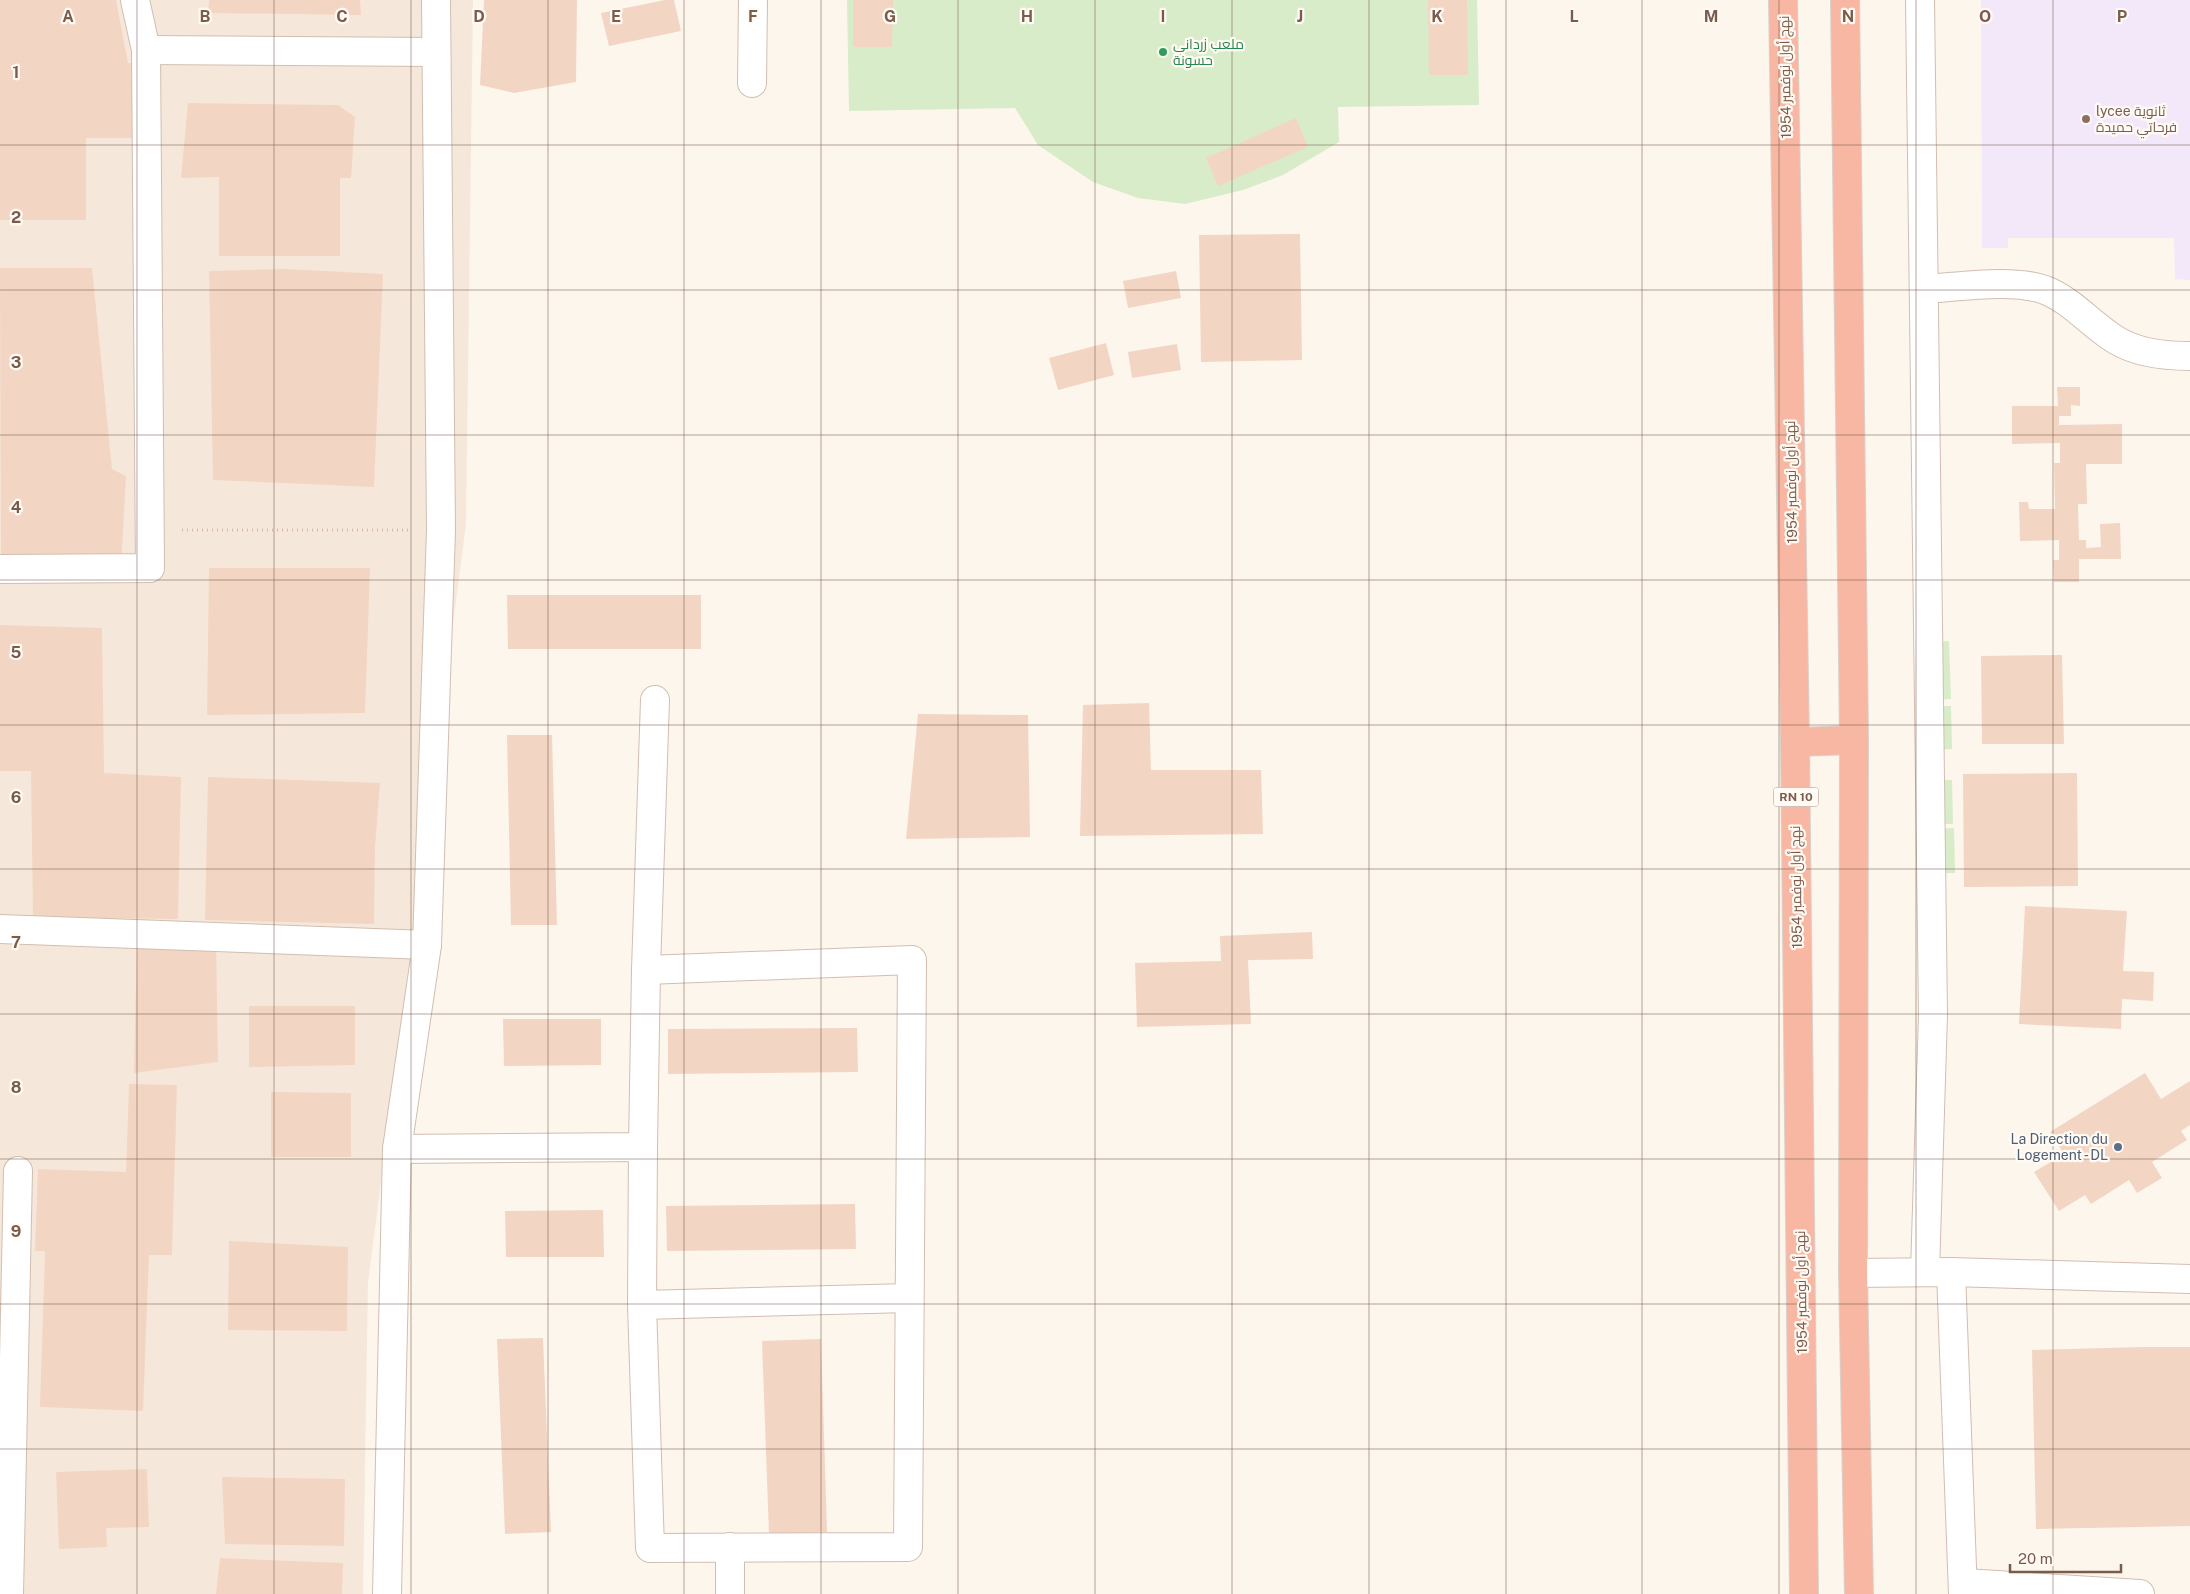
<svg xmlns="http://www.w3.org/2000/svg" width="2190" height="1594" viewBox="0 0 2190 1594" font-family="'Public Sans',Cairo,sans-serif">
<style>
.residential{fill:#f5e8da}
.education{fill:#f3e8fa}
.green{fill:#d8ecc9}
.building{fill:#f3d5c3}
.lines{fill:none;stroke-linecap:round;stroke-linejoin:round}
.minor-casing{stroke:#d1beb0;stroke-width:30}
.highway-casing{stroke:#dad1cd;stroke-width:30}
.path{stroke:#d9b8a5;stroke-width:3;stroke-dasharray:1 4;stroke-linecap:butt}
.minor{stroke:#fff;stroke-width:28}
.highway{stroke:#f7b7a3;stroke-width:28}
.grid{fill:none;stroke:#7a5c4d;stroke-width:1;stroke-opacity:0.55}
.leisure-dot{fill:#2e9e5b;stroke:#fffaf3;stroke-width:2}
.education-dot{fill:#8d6e63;stroke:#fffaf3;stroke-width:2}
.service-dot{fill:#5c6f8a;stroke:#fffaf3;stroke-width:2}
.labels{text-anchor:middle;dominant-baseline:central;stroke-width:4.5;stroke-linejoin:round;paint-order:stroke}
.shield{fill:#fffaf3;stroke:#a28b7f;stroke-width:1}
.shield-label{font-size:12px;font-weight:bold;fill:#7a5c4d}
.leisure-label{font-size:14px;fill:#27864d;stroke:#fffaf3;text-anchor:start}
.street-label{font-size:14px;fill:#7a5c4d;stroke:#fffaf3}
.education-label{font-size:14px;fill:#785e54;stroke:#fffaf3;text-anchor:start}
.service-label{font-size:14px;fill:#4e5e75;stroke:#fffaf3;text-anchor:end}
.grid-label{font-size:16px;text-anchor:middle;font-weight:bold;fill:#7a5c4d;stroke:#fffaf3;stroke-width:4.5;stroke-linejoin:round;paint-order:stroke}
</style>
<rect width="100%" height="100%" fill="#fdf6ec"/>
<path class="residential" d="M 0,0 L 473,0 L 466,524 L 368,1283 L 363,1594 L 0,1594 Z"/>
<path class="education" d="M 1981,0 L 2190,0 L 2190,280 L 2175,279 L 2174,238 L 2008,238 L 2008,248 L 1982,248 Z"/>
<g class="green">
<path d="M 847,0 L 1477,0 L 1479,105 L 1338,107 L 1339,142 L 1283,175 L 1243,190 L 1185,204 L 1138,198 L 1093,182 L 1038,145 L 1015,108 L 849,111 Z"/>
<path d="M 1949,641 L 1951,699 L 1926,700 L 1925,642 Z"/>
<path d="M 1927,706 L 1951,706 L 1952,749 L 1928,750 Z"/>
<path d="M 1928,780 L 1952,780 L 1953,824 L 1929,824 Z"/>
<path d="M 1954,828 L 1955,873 L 1930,873 L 1929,829 Z"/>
</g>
<g class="building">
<path d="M 0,0 L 116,0 L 128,63 L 133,63 L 133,138 L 86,138 L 86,220 L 0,220 Z"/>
<path d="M 209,0 L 360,0 L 361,15 L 208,13 Z"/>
<path d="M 484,0 L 577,0 L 576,82 L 514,93 L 480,85 Z"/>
<path d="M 665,0 L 674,0 L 681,31 L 609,46 L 601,13 Z"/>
<path d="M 853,0 L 893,0 L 892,47 L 853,47 Z"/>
<path d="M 1428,0 L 1467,0 L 1468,75 L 1429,75 Z"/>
<path d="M 188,103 L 338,105 L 355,117 L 351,178 L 340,178 L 340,256 L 219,256 L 219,177 L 181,178 Z"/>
<path d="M 1296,118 L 1308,147 L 1218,186 L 1206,158 Z"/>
<path d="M 1300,234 L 1302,360 L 1201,362 L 1199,235 Z"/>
<path d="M 0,268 L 92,268 L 112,469 L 126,476 L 121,567 L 1,568 Z"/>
<path d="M 285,269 L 383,274 L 374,487 L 213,480 L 209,271 Z"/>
<path d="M 1176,271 L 1181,298 L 1128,308 L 1123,281 Z"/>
<path d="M 1106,343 L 1114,375 L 1058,390 L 1049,358 Z"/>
<path d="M 1177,344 L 1181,370 L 1132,378 L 1128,352 Z"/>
<path d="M 2057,387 L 2080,387 L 2080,406 L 2071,405 L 2071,416 L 2059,416 L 2059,425 L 2122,424 L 2122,464 L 2086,464 L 2087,504 L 2078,504 L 2079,540 L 2086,540 L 2086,548 L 2101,547 L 2100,524 L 2120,523 L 2121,559 L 2079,559 L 2079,582 L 2054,582 L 2053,560 L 2059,560 L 2059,540 L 2020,541 L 2019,502 L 2028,502 L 2029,509 L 2055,509 L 2054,463 L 2060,463 L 2060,443 L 2012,444 L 2012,406 L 2058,406 Z"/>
<path d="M 209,568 L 370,568 L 365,713 L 207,715 Z"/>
<path d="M 507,595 L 701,595 L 701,649 L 508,649 Z"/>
<path d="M 0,625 L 102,628 L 104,773 L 181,777 L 178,919 L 33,917 L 31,771 L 0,771 Z"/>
<path d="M 2062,655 L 2064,744 L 1982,744 L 1981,656 Z"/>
<path d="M 1149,703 L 1151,770 L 1261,770 L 1263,834 L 1080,836 L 1083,705 Z"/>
<path d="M 918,714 L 1028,715 L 1030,837 L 906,839 Z"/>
<path d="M 507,735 L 552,735 L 557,925 L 511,925 Z"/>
<path d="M 2077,773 L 2078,886 L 1964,887 L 1963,774 Z"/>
<path d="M 208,777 L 380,783 L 375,847 L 374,924 L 205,920 Z"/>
<path d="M 2025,906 L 2127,911 L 2123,971 L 2154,972 L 2153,1001 L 2122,999 L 2121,1029 L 2019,1024 Z"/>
<path d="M 1312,932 L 1313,959 L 1248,960 L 1251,1024 L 1137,1027 L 1135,963 L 1221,961 L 1220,936 Z"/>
<path d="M 137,939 L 216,939 L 218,1062 L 134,1073 Z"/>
<path d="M 249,1006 L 355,1006 L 355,1065 L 249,1067 Z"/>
<path d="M 503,1019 L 601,1019 L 601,1065 L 504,1066 Z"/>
<path d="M 857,1028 L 858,1072 L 668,1074 L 668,1029 Z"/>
<path d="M 2145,1073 L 2161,1099 L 2190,1081 L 2190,1125 L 2181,1131 L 2187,1140 L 2152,1162 L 2162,1178 L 2137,1193 L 2129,1180 L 2091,1204 L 2085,1195 L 2059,1211 L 2034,1172 L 2064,1154 L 2050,1132 Z"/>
<path d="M 129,1084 L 177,1085 L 172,1255 L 149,1255 L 143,1411 L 40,1407 L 45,1251 L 35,1251 L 38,1169 L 126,1172 Z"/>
<path d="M 271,1092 L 351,1093 L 351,1157 L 271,1157 Z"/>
<path d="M 855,1204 L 856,1249 L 667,1251 L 666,1206 Z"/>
<path d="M 603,1210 L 604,1257 L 506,1257 L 505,1211 Z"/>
<path d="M 229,1241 L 348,1247 L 347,1331 L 228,1330 Z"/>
<path d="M 543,1338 L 551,1532 L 505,1534 L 497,1339 Z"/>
<path d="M 821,1339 L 827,1532 L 769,1534 L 762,1341 Z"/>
<path d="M 2143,1347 L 2190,1347 L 2190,1526 L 2036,1529 L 2032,1350 Z"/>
<path d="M 147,1469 L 149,1527 L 106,1528 L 107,1547 L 59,1549 L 56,1472 Z"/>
<path d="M 222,1477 L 345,1479 L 344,1546 L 225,1544 Z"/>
<path d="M 220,1558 L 343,1563 L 342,1594 L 216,1594 Z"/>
</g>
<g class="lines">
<g class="minor-casing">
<g id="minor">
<path d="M 1920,0 L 1933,1015 L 1925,1272"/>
<path d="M 146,50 L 436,52"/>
<path d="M 752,83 L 753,0"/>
<path d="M 1924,289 C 1959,287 2012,278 2045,290 C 2073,301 2091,325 2116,340 C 2137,353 2166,356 2190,356"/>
<path d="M 0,569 L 150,568 L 146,50 L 135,0"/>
<path d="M 0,929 L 427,945"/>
<path d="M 643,1147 L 642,1305 L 650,1548 L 908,1547 L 912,960 L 646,970"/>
<path d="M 397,1149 L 643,1147 L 646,970 L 655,700"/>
<path d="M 1951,1272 L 1963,1594"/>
<path d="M 1853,1273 L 1951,1272 L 2190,1279"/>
<path d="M 642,1305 L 909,1298"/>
<path d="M 1964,1583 L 2140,1594"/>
<path d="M 9,1594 L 18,1171"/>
<path d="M 387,1594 L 397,1149 L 427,945 L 441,530 L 436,0"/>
<path d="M 730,1594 L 730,1547"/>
</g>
</g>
<g class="highway-casing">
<g id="highway">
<path d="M 1783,0 L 1795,742 L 1804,1594"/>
<path d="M 1845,0 L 1854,740 L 1853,1273 L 1859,1594"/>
<path d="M 1795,742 L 1854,740"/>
</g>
</g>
<path class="path" d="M 182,530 L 408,530"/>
<use href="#minor" class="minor"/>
<use href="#highway" class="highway"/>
</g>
<path class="grid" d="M 137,0 L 137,1594M 274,0 L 274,1594M 411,0 L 411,1594M 548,0 L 548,1594M 684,0 L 684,1594M 821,0 L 821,1594M 958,0 L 958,1594M 1095,0 L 1095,1594M 1232,0 L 1232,1594M 1369,0 L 1369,1594M 1506,0 L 1506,1594M 1642,0 L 1642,1594M 1779,0 L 1779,1594M 1916,0 L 1916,1594M 2053,0 L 2053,1594M 0,145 L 2190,145M 0,290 L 2190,290M 0,435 L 2190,435M 0,580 L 2190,580M 0,725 L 2190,725M 0,869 L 2190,869M 0,1014 L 2190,1014M 0,1159 L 2190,1159M 0,1304 L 2190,1304M 0,1449 L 2190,1449"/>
<circle class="leisure-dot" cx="1163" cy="52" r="5"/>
<circle class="education-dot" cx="2086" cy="119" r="5"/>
<circle class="service-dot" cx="2118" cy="1147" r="5"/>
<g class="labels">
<rect class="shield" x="1773.5" y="787.5" width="45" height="19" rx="4"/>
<g class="shield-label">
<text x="1796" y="797">RN 10</text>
</g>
<g class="leisure-label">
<text x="1173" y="44">ملعب زرداني<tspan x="1173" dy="16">حسونة</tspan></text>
</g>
<g class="street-label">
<text transform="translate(1785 77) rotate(-91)">نهج أول نوفمبر 1954</text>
<text transform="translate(1791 482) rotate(-91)">نهج أول نوفمبر 1954</text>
<text transform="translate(1796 887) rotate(-91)">نهج أول نوفمبر 1954</text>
<text transform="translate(1801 1292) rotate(-91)">نهج أول نوفمبر 1954</text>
</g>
<g class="education-label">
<text x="2096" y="111">lycee ثانوية<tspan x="2096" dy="16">فرحاتي حميدة</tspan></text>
</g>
<g class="service-label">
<text x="2108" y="1139">La Direction du<tspan x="2108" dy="16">Logement - DL</tspan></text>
</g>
</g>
<g class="grid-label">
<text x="68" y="22">A</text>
<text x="205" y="22">B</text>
<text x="342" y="22">C</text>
<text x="479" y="22">D</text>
<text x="616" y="22">E</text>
<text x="753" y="22">F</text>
<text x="890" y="22">G</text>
<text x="1027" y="22">H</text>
<text x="1163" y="22">I</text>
<text x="1300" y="22">J</text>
<text x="1437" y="22">K</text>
<text x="1574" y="22">L</text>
<text x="1711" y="22">M</text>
<text x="1848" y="22">N</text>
<text x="1985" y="22">O</text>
<text x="2122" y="22">P</text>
<text x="16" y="78">1</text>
<text x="16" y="223">2</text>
<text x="16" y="368">3</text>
<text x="16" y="513">4</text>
<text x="16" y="658">5</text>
<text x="16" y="803">6</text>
<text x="16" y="948">7</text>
<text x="16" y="1093">8</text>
<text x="16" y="1237">9</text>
</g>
<path d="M2010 1564v8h111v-8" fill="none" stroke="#7a5c4d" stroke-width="2.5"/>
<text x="2018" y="1564" font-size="15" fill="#7a5c4d" stroke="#fffaf3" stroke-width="4" paint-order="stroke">20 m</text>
</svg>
